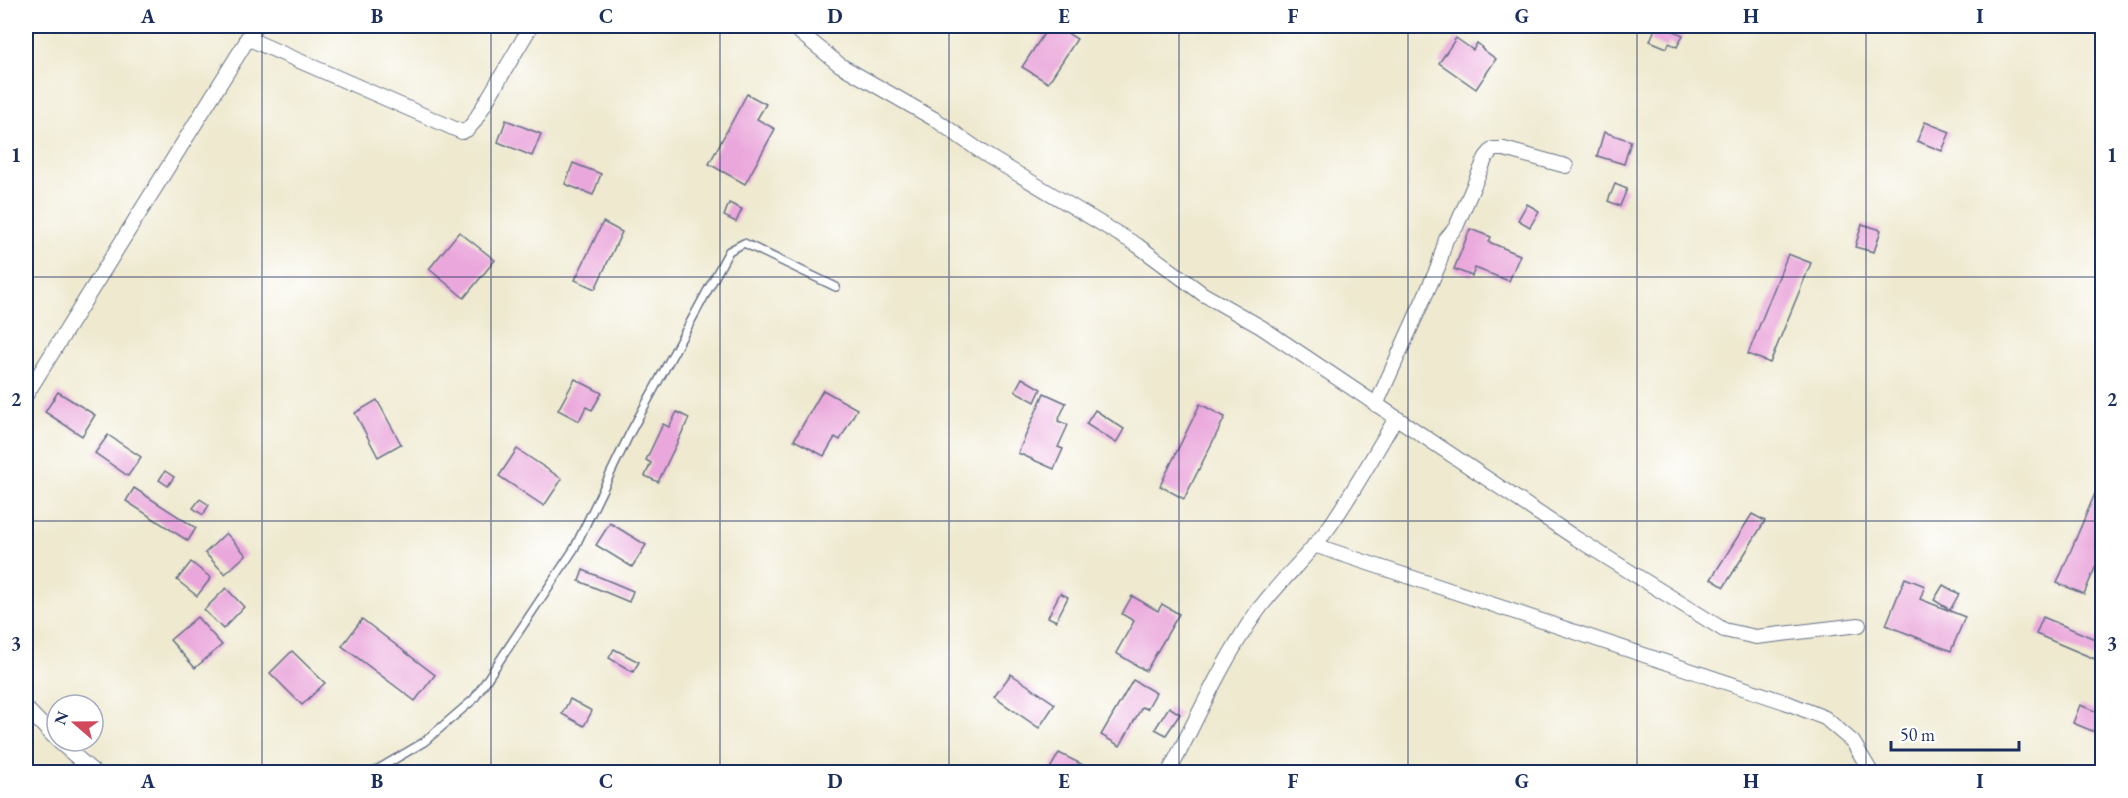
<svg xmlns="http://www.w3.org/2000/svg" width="2128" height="798" viewBox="0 0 2128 798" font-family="'EB Garamond',serif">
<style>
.building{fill:#eaa7db}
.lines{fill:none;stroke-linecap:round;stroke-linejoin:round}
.service-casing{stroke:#657086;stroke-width:10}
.minor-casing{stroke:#657086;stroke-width:16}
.service{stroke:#fff;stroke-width:7}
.minor{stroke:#fff;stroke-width:14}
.grid{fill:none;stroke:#1b2f5e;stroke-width:1.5;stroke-opacity:0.55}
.neatline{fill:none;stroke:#1b2f5e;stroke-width:2}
.grid-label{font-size:20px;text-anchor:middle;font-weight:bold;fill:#1b2f5e}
</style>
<rect width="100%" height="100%" fill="#fff"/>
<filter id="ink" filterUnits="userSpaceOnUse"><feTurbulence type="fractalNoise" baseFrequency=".0167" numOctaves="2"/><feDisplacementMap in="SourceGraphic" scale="12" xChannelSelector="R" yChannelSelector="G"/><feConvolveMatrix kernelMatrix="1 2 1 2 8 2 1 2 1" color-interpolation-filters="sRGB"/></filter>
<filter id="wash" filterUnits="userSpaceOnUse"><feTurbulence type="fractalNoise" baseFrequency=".008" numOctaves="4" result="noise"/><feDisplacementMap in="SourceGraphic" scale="24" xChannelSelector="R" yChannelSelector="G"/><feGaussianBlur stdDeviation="1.35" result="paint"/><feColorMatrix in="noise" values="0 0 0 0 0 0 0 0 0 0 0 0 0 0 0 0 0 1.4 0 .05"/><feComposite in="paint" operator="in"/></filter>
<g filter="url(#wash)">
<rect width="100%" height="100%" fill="#eee9cf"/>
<g id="blocks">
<g class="building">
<path d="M 1049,26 L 1056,26 L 1077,39 L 1048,83 L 1022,67 Z"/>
<path d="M 1656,26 L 1663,26 L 1683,35 L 1677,47 L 1669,43 L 1667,48 L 1650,41 Z"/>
<path d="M 1456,38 L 1473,50 L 1477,43 L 1482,47 L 1481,48 L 1496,59 L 1476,89 L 1439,63 Z"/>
<path d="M 747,94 L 766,104 L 757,119 L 775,129 L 745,184 L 709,164 Z"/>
<path d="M 506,120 L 541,134 L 532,156 L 498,142 Z"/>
<path d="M 1925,122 L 1950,132 L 1942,151 L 1917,141 Z"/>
<path d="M 1604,132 L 1631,141 L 1624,164 L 1597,156 Z"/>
<path d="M 573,163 L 601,174 L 593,195 L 565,184 Z"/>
<path d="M 1615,184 L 1627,189 L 1620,206 L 1608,201 Z"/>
<path d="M 729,203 L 742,209 L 736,222 L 724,216 Z"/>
<path d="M 1527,204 L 1539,211 L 1530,227 L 1518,220 Z"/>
<path d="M 603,222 L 622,232 L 595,289 L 575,280 Z"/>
<path d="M 1862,224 L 1881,230 L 1874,252 L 1855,247 Z"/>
<path d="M 1470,229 L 1491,237 L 1489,242 L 1520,255 L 1509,281 L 1475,268 L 1472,276 L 1454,269 Z"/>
<path d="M 459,232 L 495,260 L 464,298 L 429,269 Z"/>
<path d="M 1788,254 L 1811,263 L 1770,363 L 1748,354 Z"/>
<path d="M 1022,378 L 1041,389 L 1035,402 L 1015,391 Z"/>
<path d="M 575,379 L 602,393 L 592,410 L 586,407 L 579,421 L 558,410 Z"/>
<path d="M 823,390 L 857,409 L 840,440 L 835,437 L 824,456 L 794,440 Z"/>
<path d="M 58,392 L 95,415 L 82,436 L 45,412 Z"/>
<path d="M 1044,393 L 1066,403 L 1058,421 L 1068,425 L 1058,447 L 1063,449 L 1054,469 L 1018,453 Z"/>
<path d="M 377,400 L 401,444 L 378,457 L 355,413 Z"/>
<path d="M 1200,404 L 1225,417 L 1184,499 L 1160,486 Z"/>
<path d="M 1095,410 L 1124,429 L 1116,443 L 1086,424 Z"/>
<path d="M 677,412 L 689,418 L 658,482 L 645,476 L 651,463 L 646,460 L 663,424 L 669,427 Z"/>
<path d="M 108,435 L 141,457 L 128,476 L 95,453 Z"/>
<path d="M 517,449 L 562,479 L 544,506 L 499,476 Z"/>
<path d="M 165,471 L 174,477 L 168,486 L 159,480 Z"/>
<path d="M 2102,477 L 2102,551 L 2084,594 L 2057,583 Z"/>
<path d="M 134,488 L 196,528 L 188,541 L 126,501 Z"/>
<path d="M 200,499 L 209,505 L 203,515 L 193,508 Z"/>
<path d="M 1752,514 L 1765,521 L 1724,587 L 1711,579 Z"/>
<path d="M 610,523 L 646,545 L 632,567 L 596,545 Z"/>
<path d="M 226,533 L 246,555 L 225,574 L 205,553 Z"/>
<path d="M 191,562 L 211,578 L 197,596 L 177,580 Z"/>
<path d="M 583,570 L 633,591 L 629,602 L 579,581 Z"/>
<path d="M 1905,578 L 1925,586 L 1920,599 L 1965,617 L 1951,651 L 1886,625 Z"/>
<path d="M 1943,585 L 1959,594 L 1950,610 L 1934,600 Z"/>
<path d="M 226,588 L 244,607 L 223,629 L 204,610 Z"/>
<path d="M 1060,593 L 1068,597 L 1056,621 L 1048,617 Z"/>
<path d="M 1132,596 L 1158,611 L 1162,604 L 1179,614 L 1146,671 L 1116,653 L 1134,621 L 1122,614 Z"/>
<path d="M 197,617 L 222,645 L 195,668 L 170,640 Z"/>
<path d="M 2043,617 L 2102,642 L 2102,662 L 2036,634 Z"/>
<path d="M 362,619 L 435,675 L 415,701 L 342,646 Z"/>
<path d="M 614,649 L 639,662 L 633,672 L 609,658 Z"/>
<path d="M 292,651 L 325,683 L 302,705 L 270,673 Z"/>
<path d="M 1011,674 L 1055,704 L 1039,728 L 994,697 Z"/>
<path d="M 1133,680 L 1156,693 L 1147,709 L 1142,707 L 1120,746 L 1101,735 Z"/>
<path d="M 570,699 L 592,711 L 584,726 L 562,714 Z"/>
<path d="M 2080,705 L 2102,714 L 2102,735 L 2073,723 Z"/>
<path d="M 1169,707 L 1180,714 L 1166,735 L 1155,729 Z"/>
<path d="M 1059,753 L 1097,772 L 1048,772 Z"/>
</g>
</g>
</g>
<g filter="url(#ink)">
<use href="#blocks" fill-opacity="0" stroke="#657086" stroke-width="1.5"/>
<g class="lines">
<g class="service-casing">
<path id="service" d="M 373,772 L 424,742 L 474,699 L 574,549 L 630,433 L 729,251 L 744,243 L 836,287"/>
</g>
<g class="minor-casing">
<g id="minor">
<path d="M 792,26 L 840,65 L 936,120 L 986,155 L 1137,245 L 1203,294 L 1261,327 L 1574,537 L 1724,630 L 1756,637 L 1859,625"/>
<path d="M 247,38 L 462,132 L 468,129 L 474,122 L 531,26"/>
<path d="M 26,395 L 256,26"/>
<path d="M 1376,405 L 1438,267 L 1446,239 L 1456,227 L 1486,157 L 1493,149 L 1504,149 L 1566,166"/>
<path d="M 1314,545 L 1785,702 L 1825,718 L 1853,742 L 1871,772"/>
<path d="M 26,708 L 57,740"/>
<path d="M 58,741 L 94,772"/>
<path d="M 1169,772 C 1197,719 1221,663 1256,613 C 1279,581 1309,556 1332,523 C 1355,489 1375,453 1396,418"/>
</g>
</g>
<use href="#service" class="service"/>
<use href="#minor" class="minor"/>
</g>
</g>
<path class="grid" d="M 262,26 L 262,772M 491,26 L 491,772M 720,26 L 720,772M 949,26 L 949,772M 1179,26 L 1179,772M 1408,26 L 1408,772M 1637,26 L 1637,772M 1866,26 L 1866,772M 26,277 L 2102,277M 26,521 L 2102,521"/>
<rect width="2128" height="798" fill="none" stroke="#fff" stroke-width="66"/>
<g transform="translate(75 723) rotate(290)"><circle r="28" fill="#ffffff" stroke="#a4acbf" stroke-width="1.5"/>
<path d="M0-4.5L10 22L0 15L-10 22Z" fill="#d1495b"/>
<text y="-9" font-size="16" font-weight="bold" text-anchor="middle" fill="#1b2f5e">N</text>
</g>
<path d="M1891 741v9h128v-9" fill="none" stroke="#1b2f5e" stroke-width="3"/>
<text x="1900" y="741" font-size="18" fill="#1b2f5e" stroke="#ffffff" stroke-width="4.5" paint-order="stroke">50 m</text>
<rect x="33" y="33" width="2062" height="732" class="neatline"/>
<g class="grid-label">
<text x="148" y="23">A</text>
<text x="377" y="23">B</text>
<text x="606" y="23">C</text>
<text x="835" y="23">D</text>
<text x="1064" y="23">E</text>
<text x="1293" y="23">F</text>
<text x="1522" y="23">G</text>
<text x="1751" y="23">H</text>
<text x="1980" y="23">I</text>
<text x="16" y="162">1</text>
<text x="2112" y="162">1</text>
<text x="16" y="406">2</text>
<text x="2112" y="406">2</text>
<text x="16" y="650">3</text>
<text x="2112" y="650">3</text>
<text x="148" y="788">A</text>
<text x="377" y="788">B</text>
<text x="606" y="788">C</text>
<text x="835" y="788">D</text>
<text x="1064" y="788">E</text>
<text x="1293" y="788">F</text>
<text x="1522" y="788">G</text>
<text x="1751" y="788">H</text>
<text x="1980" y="788">I</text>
</g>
</svg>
